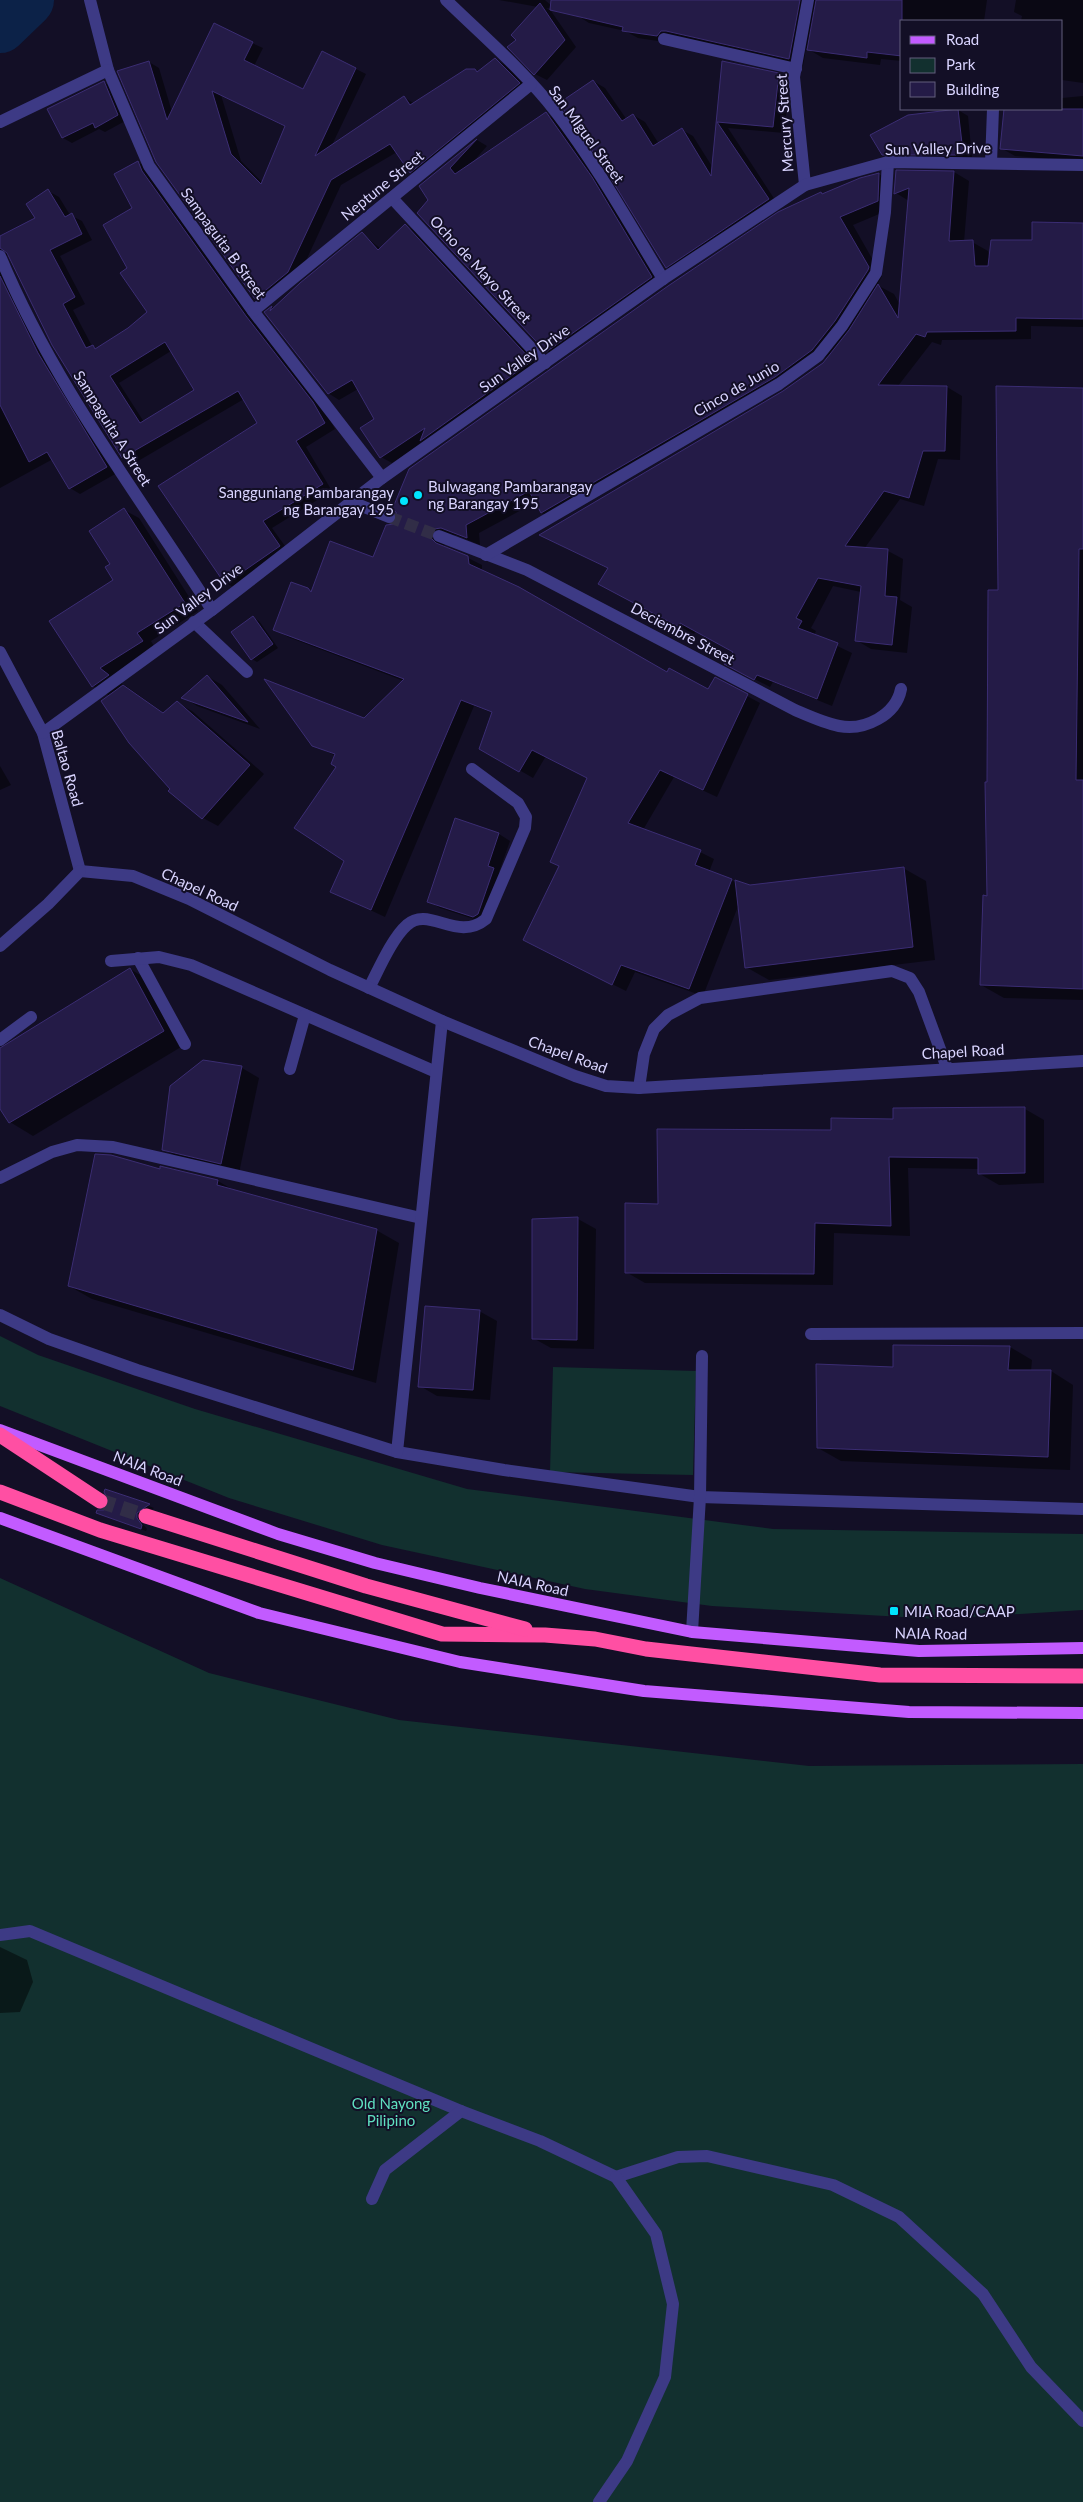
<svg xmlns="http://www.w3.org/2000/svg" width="1083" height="2502" viewBox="0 0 1083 2502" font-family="Lato,sans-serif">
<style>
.green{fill:#12302f}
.shadow{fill:#0007;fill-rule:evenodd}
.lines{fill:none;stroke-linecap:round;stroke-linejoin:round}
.river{stroke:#0c2248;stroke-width:54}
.building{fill:#241b47;stroke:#3b2d73;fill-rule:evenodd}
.minor-tunnel{stroke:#312d47;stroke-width:12;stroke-dasharray:12 6;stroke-linecap:butt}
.motorway-tunnel{stroke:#312d47;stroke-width:15;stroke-dasharray:15 8;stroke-linecap:butt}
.service{stroke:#3d3a85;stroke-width:12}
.minor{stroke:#3d3a85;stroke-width:12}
.primary{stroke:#c25bff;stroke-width:12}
.motorway{stroke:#ff4fa3;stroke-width:15}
.poi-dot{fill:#00e5ff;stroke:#130f26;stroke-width:2}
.labels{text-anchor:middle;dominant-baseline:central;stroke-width:4;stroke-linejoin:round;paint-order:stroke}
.street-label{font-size:15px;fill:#d9d4ff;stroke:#130f26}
.poi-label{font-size:15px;fill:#d9d4ff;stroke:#130f26;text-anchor:start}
.park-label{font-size:15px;fill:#5fe0c0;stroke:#130f26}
</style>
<rect width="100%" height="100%" fill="#130f26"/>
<g class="green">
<path d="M 0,1336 L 38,1355 L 195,1409 L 467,1489 L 773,1529 L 1083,1534 L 1083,1610 L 938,1619 L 712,1606 L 585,1589 L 382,1545 L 229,1498 L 0,1406 Z"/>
<path d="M 553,1367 L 696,1371 L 693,1475 L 550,1472 Z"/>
<path d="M 0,1578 L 209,1673 L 399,1720 L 809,1766 L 1083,1764 L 1083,2502 L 0,2502 Z"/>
</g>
<g class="shadow">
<path d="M 499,0 L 545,0 L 555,9 L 546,8 L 551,11 L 576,47 L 547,80 L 535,74 L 518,40 L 538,7 Z"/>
<path d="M 578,0 L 987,0 L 984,21 L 902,21 L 902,61 L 881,59 L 880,65 L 823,58 L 806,48 L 803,66 L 681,38 L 671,43 L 638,38 L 625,31 L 589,23 L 575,14 Z"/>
<path d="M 1016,0 L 1083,0 L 1083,83 L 1062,80 L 1062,21 L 1021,21 L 1022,16 L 1014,12 Z"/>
<path d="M 252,43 L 263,48 L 254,66 L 304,90 L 356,69 L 366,74 L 332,145 L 405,98 L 415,104 L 475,70 L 479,73 L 495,59 L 505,65 L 529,89 L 421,178 L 410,172 L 397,152 L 341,185 L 298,278 L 266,304 L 255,298 L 157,161 L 149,62 L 159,68 L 172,112 ZM 221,95 L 286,127 L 263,183 L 241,161 Z"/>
<path d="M 723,62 L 778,75 L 790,81 L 784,133 L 728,128 L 779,206 L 678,273 L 666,267 L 593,81 L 605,88 L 627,120 L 633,115 L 645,122 L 659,144 L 682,130 L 693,136 L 713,168 Z"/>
<path d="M 104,82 L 113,88 L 127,120 L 105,132 L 99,129 L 72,143 L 63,138 Z"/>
<path d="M 1083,96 L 1083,162 L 1015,156 L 1001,148 L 1005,109 L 1062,109 L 1062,98 Z"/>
<path d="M 958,110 L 968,116 L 972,157 L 893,160 L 883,154 L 908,116 Z"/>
<path d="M 546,114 L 557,120 L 603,185 L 662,283 L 558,357 L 547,351 L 421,186 L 477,140 L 487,146 L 472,163 Z"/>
<path d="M 138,162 L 148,168 L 324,410 L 335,429 L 306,447 L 332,491 L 272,528 L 290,553 L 237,589 L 226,583 L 259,424 L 244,399 L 133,464 L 122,458 L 10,254 L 4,257 L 2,266 L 117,473 L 80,494 L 70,488 L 53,459 L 0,488 L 0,238 L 37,219 L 48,191 L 59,197 L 70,215 L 82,221 L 92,240 L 60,256 L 85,304 L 73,310 L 92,346 L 97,349 L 129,329 L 148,312 L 129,269 ZM 171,351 L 196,390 L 144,422 L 119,383 Z"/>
<path d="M 897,172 L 954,172 L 969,181 L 964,242 L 972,242 L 988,251 L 989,259 L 1083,225 L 1083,327 L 1031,326 L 1031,339 L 942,340 L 941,345 L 932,342 L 898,386 L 947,387 L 962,396 L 960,460 L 938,459 L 924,506 L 900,499 L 864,549 L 888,551 L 903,559 L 900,600 L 912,607 L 907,653 L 871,649 L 856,640 L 861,592 L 833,586 L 811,628 L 816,631 L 814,635 L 852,653 L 832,706 L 773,682 L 770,687 L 741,672 L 734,652 L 696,631 L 694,634 L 615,592 L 609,569 L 541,535 L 784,392 L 824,364 L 829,355 L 788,384 L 556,520 L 542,513 L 536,502 L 479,533 L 480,545 L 456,535 L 448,537 L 444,546 L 482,565 L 482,572 L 667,673 L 708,691 L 747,696 L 760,703 L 717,797 L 674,777 L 643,830 L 700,852 L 714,859 L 709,872 L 749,887 L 903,868 L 926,881 L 935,960 L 769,980 L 746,967 L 739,904 L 703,996 L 635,972 L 626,991 L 538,947 L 560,867 L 551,862 L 588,778 L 546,756 L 533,778 L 481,748 L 493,713 L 474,706 L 385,917 L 332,892 L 345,860 L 337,767 L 336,756 L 313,745 L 365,720 L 404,681 L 288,637 L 275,629 L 308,589 L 312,592 L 374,559 L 394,525 L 824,195 L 879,174 L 892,182 L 891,209 L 853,225 L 882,276 L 877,285 L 894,294 L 900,305 L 909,201 L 896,193 Z"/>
<path d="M 406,226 L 417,232 L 542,368 L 392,463 L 381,457 L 376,419 L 358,389 L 339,400 L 328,393 L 266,312 L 272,307 L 275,308 L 362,234 L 381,249 Z"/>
<path d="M 1083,389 L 1083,867 L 1000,591 Z"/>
<path d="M 124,510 L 139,518 L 198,611 L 151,641 L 156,650 L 113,677 L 164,713 L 177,703 L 192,711 L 264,774 L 218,826 L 203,818 L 171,789 L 110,696 L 93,686 L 115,581 L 111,564 Z"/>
<path d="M 253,618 L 259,621 L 278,648 L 257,662 L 252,659 Z"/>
<path d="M 207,676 L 222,685 L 260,729 L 197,706 L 183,697 Z"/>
<path d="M 0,766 L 11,785 L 0,790 Z"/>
<path d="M 499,834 L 510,841 L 499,872 L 505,875 L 486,923 L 440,908 L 428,901 Z"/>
<path d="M 1083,900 L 1083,1000 L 1004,998 L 981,985 Z"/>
<path d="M 130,969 L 152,982 L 186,1044 L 33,1136 L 10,1122 L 0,1106 L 0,1049 Z"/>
<path d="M 203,1061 L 242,1068 L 259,1078 L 239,1173 L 181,1159 L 163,1149 Z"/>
<path d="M 1025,1109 L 1044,1120 L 1044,1183 L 999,1185 L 980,1174 L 979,1169 L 908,1168 L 910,1236 L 834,1233 L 833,1285 L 645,1283 L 626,1272 L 659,1206 L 832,1131 L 894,1120 Z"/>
<path d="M 161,1170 L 218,1181 L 235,1191 L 376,1230 L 399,1243 L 376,1383 L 92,1299 L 69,1286 Z"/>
<path d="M 578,1219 L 596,1229 L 594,1349 L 551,1348 L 533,1338 L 533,1220 Z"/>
<path d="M 479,1311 L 497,1321 L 490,1400 L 437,1396 L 420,1386 Z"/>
<path d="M 1010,1347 L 1032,1360 L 1031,1371 L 1051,1371 L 1073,1385 L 1070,1470 L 841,1461 L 818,1448 L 894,1368 Z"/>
<path d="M 106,1490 L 154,1508 L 142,1516 L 142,1523 L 147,1529 L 146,1531 L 103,1515 L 111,1501 Z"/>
<path d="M 0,1947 L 27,1960 L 33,1982 L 20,2012 L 0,2013 Z"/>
</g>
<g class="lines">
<path class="river" d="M 0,26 L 27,0"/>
</g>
<g class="building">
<path d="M 551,0 L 800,0 L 789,59 L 666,31 L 661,31 L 657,36 L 622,31 L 623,27 L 550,10 Z"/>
<path d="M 816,0 L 902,0 L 902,56 L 867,52 L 867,58 L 807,50 Z"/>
<path d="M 540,3 L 565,40 L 534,75 L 507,47 L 516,40 L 511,35 Z"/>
<path d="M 214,23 L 253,42 L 244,60 L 303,89 L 322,51 L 356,68 L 315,156 L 404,96 L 410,105 L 466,69 L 475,69 L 477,72 L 495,58 L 520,83 L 410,173 L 390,144 L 331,180 L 288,272 L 255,299 L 156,162 L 117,71 L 149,61 L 167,120 ZM 212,91 L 285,126 L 261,184 L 231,154 Z"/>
<path d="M 722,61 L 779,73 L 773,127 L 717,122 L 769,199 L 666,268 L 605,169 L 559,103 L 593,80 L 622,121 L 633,114 L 653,146 L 682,128 L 711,176 Z"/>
<path d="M 104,81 L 118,115 L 95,128 L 93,123 L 62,138 L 47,109 Z"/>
<path d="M 958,109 L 963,152 L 956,153 L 956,155 L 882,155 L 870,135 L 908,115 Z"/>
<path d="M 1004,109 L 1083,109 L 1083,156 L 1000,149 Z"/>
<path d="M 546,112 L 592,177 L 652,277 L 546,352 L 417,213 L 428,200 L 419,186 L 477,139 L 450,168 L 455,174 Z"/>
<path d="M 138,161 L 142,171 L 246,316 L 313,402 L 325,423 L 296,441 L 323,484 L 263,521 L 280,546 L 225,584 L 158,486 L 257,423 L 238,391 L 122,458 L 52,345 L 7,253 L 0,248 L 0,236 L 35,218 L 26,204 L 48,189 L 65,217 L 72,213 L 82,234 L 50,250 L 75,297 L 63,304 L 86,348 L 93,345 L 95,349 L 128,328 L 147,312 L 120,273 L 127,268 L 103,225 L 132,208 L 114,174 ZM 165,342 L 194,390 L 140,423 L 110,376 Z"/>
<path d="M 896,170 L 954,171 L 949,241 L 973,240 L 975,266 L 988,266 L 991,240 L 1032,240 L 1032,222 L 1083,223 L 1083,319 L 1016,318 L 1016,331 L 927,332 L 925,337 L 916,334 L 878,385 L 947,386 L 945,451 L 923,451 L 909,498 L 884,491 L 845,546 L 888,549 L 885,596 L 897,597 L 892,645 L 855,641 L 861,586 L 818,578 L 796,618 L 802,621 L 798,628 L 838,643 L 817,699 L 757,675 L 754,680 L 724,664 L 733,652 L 680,623 L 679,627 L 598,584 L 608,568 L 539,535 L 783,391 L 823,363 L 849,330 L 878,284 L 898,318 L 909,188 L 894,194 Z"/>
<path d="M 879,173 L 878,201 L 840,217 L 869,267 L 868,270 L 835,321 L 812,350 L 775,377 L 541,513 L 529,491 L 466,525 L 467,538 L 441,528 L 434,529 L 431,534 L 431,538 L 436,543 L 468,556 L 469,564 L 519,587 L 667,672 L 669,668 L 708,689 L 715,677 L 748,694 L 703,790 L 660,770 L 628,823 L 701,850 L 695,865 L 732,879 L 689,989 L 621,965 L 612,985 L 523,940 L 559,866 L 550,862 L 587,778 L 532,750 L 519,772 L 479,749 L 492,712 L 461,700 L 371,910 L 330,892 L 344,861 L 294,828 L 336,767 L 331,764 L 335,754 L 312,746 L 264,679 L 364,718 L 404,679 L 273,630 L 291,582 L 308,588 L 311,592 L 330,541 L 373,557 L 386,525 L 394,524 L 397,520 L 396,512 L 392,510 L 409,469 L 668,286 L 778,212 L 821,192 L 822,194 L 860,178 Z"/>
<path d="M 405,224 L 532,361 L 420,441 L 425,428 L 380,458 L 360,428 L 374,419 L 352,380 L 328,394 L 264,312 L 272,306 L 270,311 L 300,283 L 362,232 L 378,250 Z"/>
<path d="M 0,276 L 38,353 L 107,467 L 69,489 L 47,452 L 29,462 L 0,405 Z"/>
<path d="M 996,386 L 1083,388 L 1083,549 L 1079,549 L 1076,780 L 1083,780 L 1083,989 L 980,985 L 983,895 L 987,896 L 985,782 L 987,782 L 988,590 L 998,590 Z"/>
<path d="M 124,508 L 185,603 L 137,633 L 143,641 L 100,668 L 109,675 L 92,687 L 49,621 L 113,580 L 105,567 L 110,564 L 89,531 Z"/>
<path d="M 253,616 L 273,644 L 251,660 L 231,632 Z"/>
<path d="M 207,675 L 248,722 L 181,698 Z"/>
<path d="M 123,685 L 163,713 L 177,701 L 250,765 L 202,819 L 168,791 L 170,789 L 129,743 L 101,701 Z"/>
<path d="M 455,818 L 499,833 L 488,866 L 494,868 L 478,914 L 473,917 L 427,902 Z"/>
<path d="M 904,867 L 913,947 L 745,968 L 735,880 L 750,885 Z"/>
<path d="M 130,968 L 164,1031 L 9,1123 L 0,1109 L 0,1048 Z"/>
<path d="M 203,1060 L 242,1066 L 221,1164 L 162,1150 L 170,1086 Z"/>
<path d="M 1025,1107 L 1025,1173 L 978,1174 L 978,1158 L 889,1157 L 891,1226 L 815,1223 L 814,1274 L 625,1273 L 625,1203 L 658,1204 L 657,1129 L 831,1130 L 831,1118 L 893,1119 L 893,1108 Z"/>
<path d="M 95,1154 L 111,1155 L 160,1169 L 160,1166 L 218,1180 L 217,1185 L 377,1229 L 353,1370 L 68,1286 Z"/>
<path d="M 578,1217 L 577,1340 L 532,1339 L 532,1219 Z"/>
<path d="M 425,1306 L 480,1310 L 473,1390 L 418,1387 Z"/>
<path d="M 893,1345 L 1010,1346 L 1008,1370 L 1051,1370 L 1048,1457 L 817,1448 L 816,1364 L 893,1367 Z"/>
<path d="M 105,1489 L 150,1504 L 137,1513 L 137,1518 L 142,1525 L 141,1529 L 96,1513 L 97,1510 L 104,1510 L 108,1506 L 109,1501 L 104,1492 Z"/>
</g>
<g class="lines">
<path class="minor-tunnel" d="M 389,517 L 439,536"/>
<path class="motorway-tunnel" d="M 100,1501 L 146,1516"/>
<g class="service">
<path d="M 194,622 L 247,672"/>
<path d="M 138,958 L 185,1044"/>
<path d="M 111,961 L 159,957 L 191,965 L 436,1072"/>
<path d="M 369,988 C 378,971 392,938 407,925 C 429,905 457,943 486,919 L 525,828 L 526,817 L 518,803 L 472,769"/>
<path d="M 0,1040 L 31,1017"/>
<path d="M 290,1069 L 305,1015"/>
<path d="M 639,1088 L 644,1054 L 654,1029 L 668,1015 L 700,998 L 892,971 L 910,978 L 919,992 L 947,1068"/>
<path d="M 0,1178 L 52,1152 L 77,1145 L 113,1147 L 421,1218"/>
<path d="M 0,1315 L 49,1339 L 137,1370 L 397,1452 L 504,1470 L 700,1497 L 1083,1509"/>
<path d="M 811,1334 L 1083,1333"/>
<path d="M 397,1452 L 442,1021"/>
<path d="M 692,1632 L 700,1497 L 702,1356"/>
<path d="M 0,1935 L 30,1931 L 461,2111"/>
<path d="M 372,2199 L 385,2170 L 461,2111 L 540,2141 L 616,2177 L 678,2157 L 707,2156 L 833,2185 L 899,2217 L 983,2294 L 1031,2367 L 1083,2421"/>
<path d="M 599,2502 L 627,2461 L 665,2377 L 673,2304 L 656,2234 L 616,2177"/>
</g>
<g class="minor">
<path d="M 90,0 L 108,70 L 149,166 L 253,311 L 382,478"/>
<path d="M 446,0 C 483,36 524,71 556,112 C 596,164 629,223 663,279"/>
<path d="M 664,39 L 796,69"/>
<path d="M 0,122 L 108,70"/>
<path d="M 991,163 L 993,109"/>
<path d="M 805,185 L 794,77 L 808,0"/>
<path d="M 392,198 L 545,363"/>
<path d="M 0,256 C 53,384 138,494 212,610"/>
<path d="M 253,311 L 531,84"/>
<path d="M 352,502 L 389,517"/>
<path d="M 439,536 L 527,570 L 795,710 C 809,716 824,723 839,726 C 865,731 896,715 901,689"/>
<path d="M 486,555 L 779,384 L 818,356 L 842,326 L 876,273 L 885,212 L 888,162"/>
<path d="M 0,652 L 43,733 L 80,871"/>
<path d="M 43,733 L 212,610 L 382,478 L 663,279 L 805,185 L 888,162 L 1083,165"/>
<path d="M 80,871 L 133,876 L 189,899 L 330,970 L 442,1021 L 575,1076 L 606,1086 L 639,1088 L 1083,1061"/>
<path d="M 0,946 L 48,904 L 80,871"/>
</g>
<g class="primary">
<path d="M 0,1430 L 278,1534 L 375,1563 L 480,1588 L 692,1632 L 919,1651 L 1083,1648"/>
<path d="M 0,1518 L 259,1613 L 460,1662 L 644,1691 L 909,1712 L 1083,1713"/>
</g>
<g class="motorway">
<path d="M 0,1435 L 100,1501"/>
<path d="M 0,1492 L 100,1530 L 442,1634 L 545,1635 L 595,1639 L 646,1649 L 880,1675 L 1083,1676"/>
<path d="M 146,1516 L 366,1586 L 525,1629"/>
</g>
</g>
<g class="poi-dot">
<circle cx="418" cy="495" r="5"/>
<circle cx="404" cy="501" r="5"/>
<rect x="889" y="1606" width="10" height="10" rx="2.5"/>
</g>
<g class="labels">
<g class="street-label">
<text transform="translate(784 123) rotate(-94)">Mercury Street</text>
<text transform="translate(587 134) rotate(54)">San MIguel Street</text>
<text transform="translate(938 148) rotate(-1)">Sun Valley Drive</text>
<text transform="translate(382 185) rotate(-39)">Neptune Street</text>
<text transform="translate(224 243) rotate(54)">Sampaguita B Street</text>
<text transform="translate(481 269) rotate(47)">Ocho de Mayo Street</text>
<text transform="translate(524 358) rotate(-35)">Sun Valley Drive</text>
<text transform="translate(736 388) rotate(-30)">Cinco de Junio</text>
<text transform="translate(113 428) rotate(58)">Sampaguita A Street</text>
<text transform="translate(198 598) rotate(-37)">Sun Valley Drive</text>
<text transform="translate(683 633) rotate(28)">Deciembre Street</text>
<text transform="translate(68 768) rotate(74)">Baltao Road</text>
<text transform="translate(200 889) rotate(25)">Chapel Road</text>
<text transform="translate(963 1051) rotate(-3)">Chapel Road</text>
<text transform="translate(568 1054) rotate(20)">Chapel Road</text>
<text transform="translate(148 1468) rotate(21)">NAIA Road</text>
<text transform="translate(533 1583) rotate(12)">NAIA Road</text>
<text transform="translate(931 1633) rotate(1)">NAIA Road</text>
</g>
<g class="poi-label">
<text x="428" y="486">Bulwagang Pambarangay<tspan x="428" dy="17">ng Barangay 195</tspan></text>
<text x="394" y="492" text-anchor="end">Sangguniang Pambarangay<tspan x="394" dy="17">ng Barangay 195</tspan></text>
<text x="904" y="1611">MIA Road/CAAP</text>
</g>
<g class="park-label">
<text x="391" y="2103">Old Nayong<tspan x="391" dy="17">Pilipino</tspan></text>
</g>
</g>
<rect x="900" y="20" width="162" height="90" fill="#130f26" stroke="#625e7d"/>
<rect x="910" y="36" width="25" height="8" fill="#c25bff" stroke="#625e7d"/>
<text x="946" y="45" font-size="15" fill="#d9d4ff">Road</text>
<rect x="910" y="58" width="25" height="15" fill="#12302f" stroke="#625e7d"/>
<text x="946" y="70" font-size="15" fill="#d9d4ff">Park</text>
<rect x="910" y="82" width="25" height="15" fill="#241b47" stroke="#625e7d"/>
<text x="946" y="95" font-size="15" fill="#d9d4ff">Building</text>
</svg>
